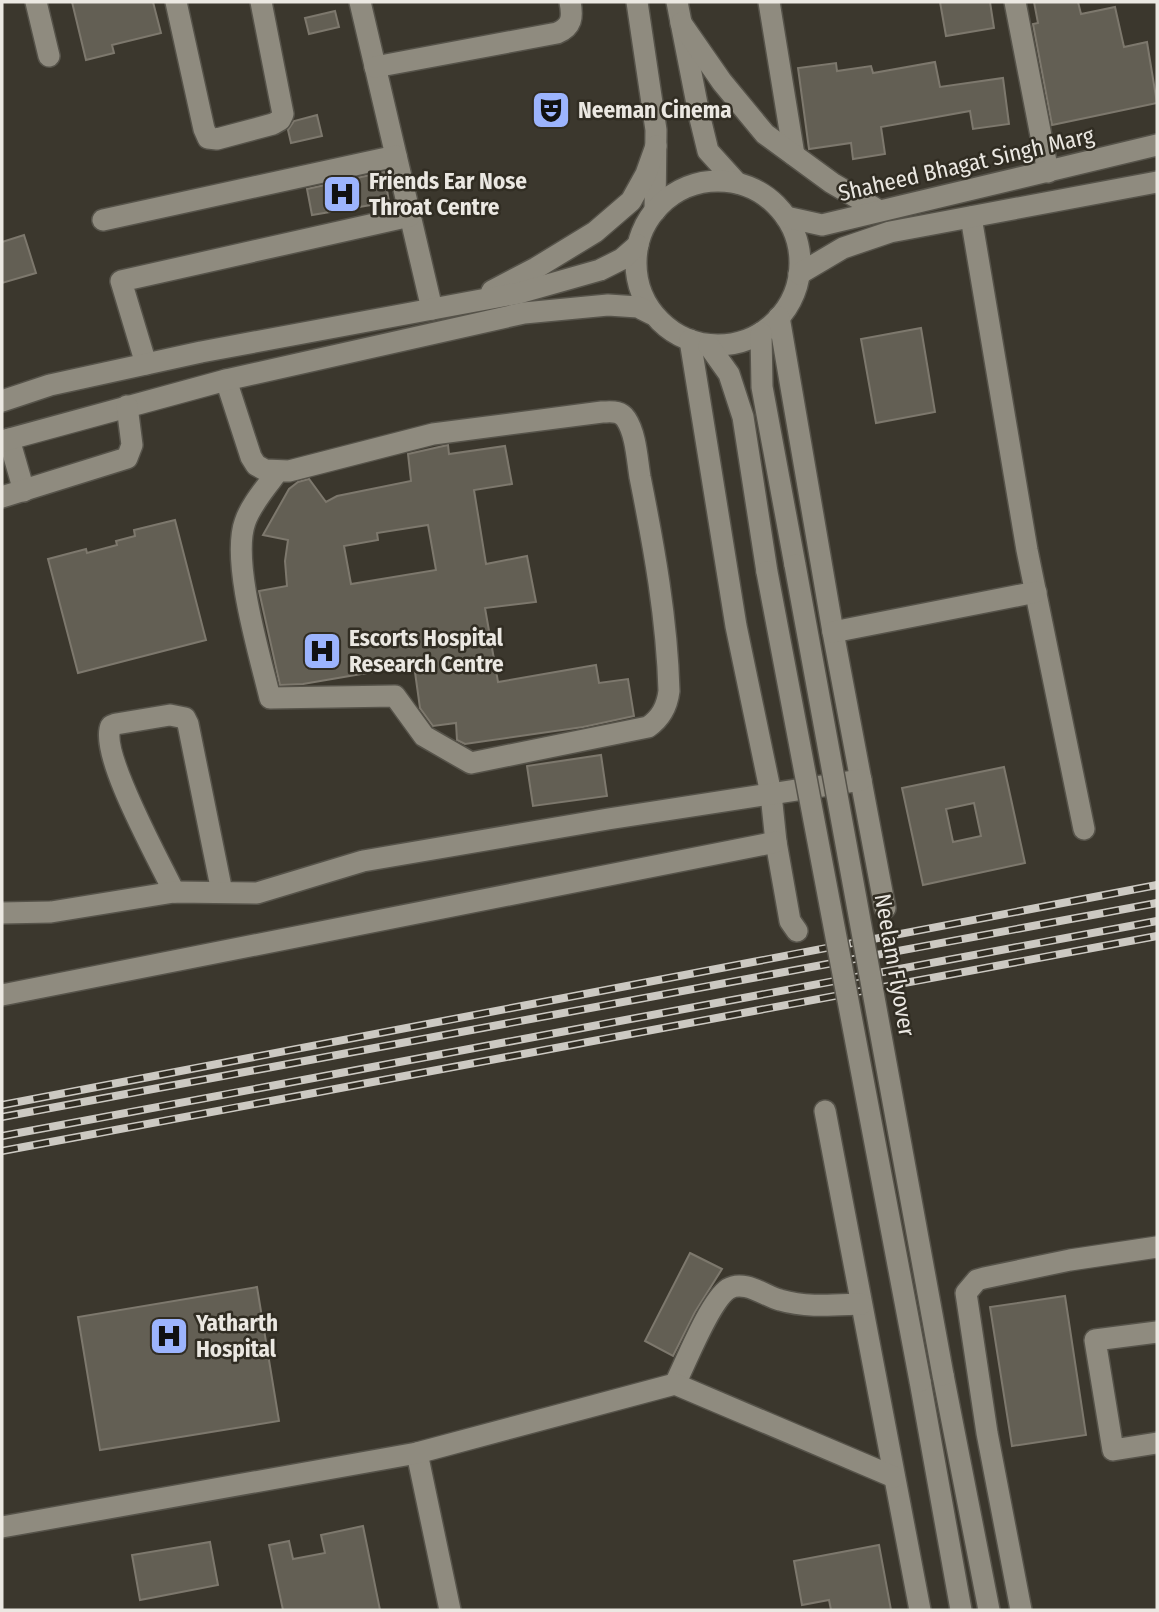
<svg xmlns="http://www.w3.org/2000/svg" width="1159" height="1612" viewBox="0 0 1159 1612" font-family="'Fira Sans Condensed',sans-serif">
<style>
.building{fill:#635f54;stroke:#7d786d;stroke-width:2;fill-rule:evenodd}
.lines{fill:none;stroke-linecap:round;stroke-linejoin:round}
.minor-casing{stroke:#56534a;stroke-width:24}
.minor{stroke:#8f8b7f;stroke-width:21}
.rail-casing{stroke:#ccc9c2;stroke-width:8}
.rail{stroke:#312d23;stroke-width:5;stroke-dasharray:16;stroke-linecap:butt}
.minor-bridge-casing{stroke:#56534a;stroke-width:24;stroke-linecap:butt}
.minor-bridge{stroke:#8f8b7f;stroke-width:21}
.labels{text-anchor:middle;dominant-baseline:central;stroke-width:5;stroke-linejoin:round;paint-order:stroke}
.poi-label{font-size:23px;font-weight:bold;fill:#ebe8e2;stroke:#312d23;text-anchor:start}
.street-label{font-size:23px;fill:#ebe8e2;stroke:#312d23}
</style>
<rect width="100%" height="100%" fill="#3b372d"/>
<g class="building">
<path d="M 72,2 L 153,2 L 161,33 L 112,45 L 114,53 L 86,60 Z"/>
<path d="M 940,2 L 990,2 L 994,28 L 946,36 Z"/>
<path d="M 1034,2 L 1078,2 L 1081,14 L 1115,7 L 1124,47 L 1147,42 L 1157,103 L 1052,125 L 1033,24 L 1038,23 Z"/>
<path d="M 335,11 L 339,27 L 309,34 L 305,18 Z"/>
<path d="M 935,62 L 940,87 L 1003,78 L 1009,124 L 973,129 L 970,111 L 881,127 L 885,154 L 853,159 L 851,143 L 809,149 L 798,68 L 836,63 L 837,71 L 871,66 L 873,73 Z"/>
<path d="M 317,115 L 322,136 L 291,143 L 288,130 L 294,121 Z"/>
<path d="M 384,172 L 389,202 L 312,215 L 307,189 Z"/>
<path d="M 24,235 L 36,273 L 2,283 L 2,242 Z"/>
<path d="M 921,328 L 935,412 L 876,423 L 861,339 Z"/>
<path d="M 448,445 L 449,454 L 505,446 L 512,484 L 474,490 L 486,564 L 527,556 L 536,602 L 485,608 L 498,682 L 596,665 L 599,683 L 628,679 L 634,716 L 583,727 L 465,744 L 457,740 L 456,723 L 433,726 L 420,708 L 414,665 L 303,684 L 280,685 L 259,591 L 287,586 L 285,561 L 288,540 L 263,535 L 289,489 L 298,482 L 309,479 L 326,502 L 337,496 L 411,481 L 408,454 ZM 428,525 L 436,570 L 351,584 L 344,546 L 378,540 L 377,533 Z"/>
<path d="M 175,520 L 206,640 L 78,673 L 48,559 L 86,549 L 87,553 L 117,545 L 116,541 L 135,536 L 134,530 Z"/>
<path d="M 601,755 L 607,796 L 533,806 L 527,766 Z"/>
<path d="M 1004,767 L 1025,863 L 923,885 L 902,788 ZM 974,803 L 981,836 L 953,842 L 946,809 Z"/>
<path d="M 690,1253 L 722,1269 L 695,1312 L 673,1356 L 645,1341 Z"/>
<path d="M 257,1287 L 279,1421 L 100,1450 L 78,1317 Z"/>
<path d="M 1065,1296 L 1086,1435 L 1012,1446 L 990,1307 Z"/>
<path d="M 363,1526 L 380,1610 L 283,1610 L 269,1545 L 289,1541 L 293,1559 L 325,1553 L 321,1535 Z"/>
<path d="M 210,1542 L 218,1585 L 140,1600 L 132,1555 Z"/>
<path d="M 879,1545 L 891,1610 L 831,1610 L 829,1600 L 802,1605 L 794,1561 Z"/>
</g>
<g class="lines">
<g class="minor-casing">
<g id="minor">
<path d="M 36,2 L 49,56"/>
<path d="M 176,2 L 204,129 L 208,138 L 217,139 L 273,124 L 280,120 L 283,114 L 261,2"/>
<path d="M 360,2 L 432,309"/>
<path d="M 637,2 L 656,130 L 655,211"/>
<path d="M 677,2 L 699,114 L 708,151 L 737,183"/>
<path d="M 769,2 L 794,155"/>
<path d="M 1015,2 L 1048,172"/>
<path d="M 681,23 L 722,82 L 765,134 L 832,183 L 878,210"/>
<path d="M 375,67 L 557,33 C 572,27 573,17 570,2"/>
<circle cx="718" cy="263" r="82"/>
<path d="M 786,217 L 822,225 L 1157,145"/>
<path d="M 971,217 L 1027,550 L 1084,829"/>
<path d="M 103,220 L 396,156"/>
<path d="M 799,274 L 843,248 L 890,232 L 1157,182"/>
<path d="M 492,291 L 536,268 L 595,232 L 631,201 L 646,174 L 656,146"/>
<path d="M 779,317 L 833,632 L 885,908"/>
<path d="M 761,333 L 762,387 L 795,565"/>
<path d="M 690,340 L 736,626 L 771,794 L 776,842 L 790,921 L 797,931"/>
<path d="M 709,346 L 729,374 L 743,417 L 767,572"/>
<path d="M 146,364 L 121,281 L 410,216"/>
<path d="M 226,380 L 251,457 L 256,465 L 265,470 L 289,471 L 433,434 L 602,412 C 611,412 620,410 626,419 C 636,434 637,459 640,477 C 654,547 667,619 669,691 C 667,707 661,718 648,727 L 471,763 L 424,736 L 395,696 L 270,698 C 260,656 231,561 245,522 C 251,504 266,488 277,472"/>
<path d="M 2,401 L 50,385 L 201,352 L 519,293 L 600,270 L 622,259 L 638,245"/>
<path d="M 9,439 L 24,491"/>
<path d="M 2,441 L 226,380 L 524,313 L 608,305 L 638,307 L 652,314"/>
<path d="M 2,497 L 127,458 L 132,445 L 127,406"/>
<path d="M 833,632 L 1036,592"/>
<path d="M 174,892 C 160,862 98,752 111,726 L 116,724 L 170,715 L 185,718 L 188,724 L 222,892"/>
<path d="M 2,913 L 51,912 L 174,892 L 257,893 L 363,861 L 608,819 L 861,780"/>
<path d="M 2,995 L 776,842"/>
<path d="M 825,1111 L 920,1610"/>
<path d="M 1157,1332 L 1095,1340 L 1113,1450 L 1157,1443"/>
<path d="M 943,1375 L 989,1610"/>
<path d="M 920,1381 L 961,1610"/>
<path d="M 675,1384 C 686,1362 710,1301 728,1289 C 744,1279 765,1296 780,1300 C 807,1308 834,1305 861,1304"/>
<path d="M 417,1453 L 450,1610"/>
<path d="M 2,1527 L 417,1453 L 675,1384 L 894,1477"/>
<path d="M 1021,1610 L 987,1433 L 966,1293 L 977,1280 L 984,1278 L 1070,1260 L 1157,1247"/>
</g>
</g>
<use href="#minor" class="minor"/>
<g class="rail-casing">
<g id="rail">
<path d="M 2,1105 L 1157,885"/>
<path d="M 2,1117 L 1157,903"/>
<path d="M 2,1136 L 1157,921"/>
<path d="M 2,1151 L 1157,936"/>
</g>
</g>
<use href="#rail" class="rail"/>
<g class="minor-bridge-casing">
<g id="minor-bridge">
<path d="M 795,565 L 943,1375"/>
<path d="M 767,572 L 920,1381"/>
</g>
</g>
<use href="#minor-bridge" class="minor-bridge"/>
</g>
<defs>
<g id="theatre-square" transform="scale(2.0125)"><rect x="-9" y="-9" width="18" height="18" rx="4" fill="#9cb4fd" stroke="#312d23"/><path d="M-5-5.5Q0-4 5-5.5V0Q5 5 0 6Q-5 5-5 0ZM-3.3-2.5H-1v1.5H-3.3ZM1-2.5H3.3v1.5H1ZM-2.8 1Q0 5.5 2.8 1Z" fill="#111"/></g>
<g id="hospital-square" transform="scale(2.0125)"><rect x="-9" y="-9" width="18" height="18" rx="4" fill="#9cb4fd" stroke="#312d23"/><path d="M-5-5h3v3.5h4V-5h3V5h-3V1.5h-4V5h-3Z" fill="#111"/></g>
</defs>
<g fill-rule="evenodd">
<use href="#theatre-square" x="551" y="110"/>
<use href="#hospital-square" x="342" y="194"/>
<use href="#hospital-square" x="322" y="651"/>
<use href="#hospital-square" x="169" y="1336"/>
</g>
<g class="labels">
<g class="poi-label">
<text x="578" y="110">Neeman Cinema</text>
<text x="369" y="181">Friends Ear Nose<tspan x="369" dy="26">Throat Centre</tspan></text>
<text x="349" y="638">Escorts Hospital<tspan x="349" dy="26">Research Centre</tspan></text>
<text x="196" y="1323">Yatharth<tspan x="196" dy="26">Hospital</tspan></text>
</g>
<g class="street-label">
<text transform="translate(966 164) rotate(-13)">Shaheed Bhagat Singh Marg</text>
<text transform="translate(895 965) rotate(80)">Neelam Flyover</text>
</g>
</g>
<rect width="1159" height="1612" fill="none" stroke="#ebe8e2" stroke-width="7"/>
</svg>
